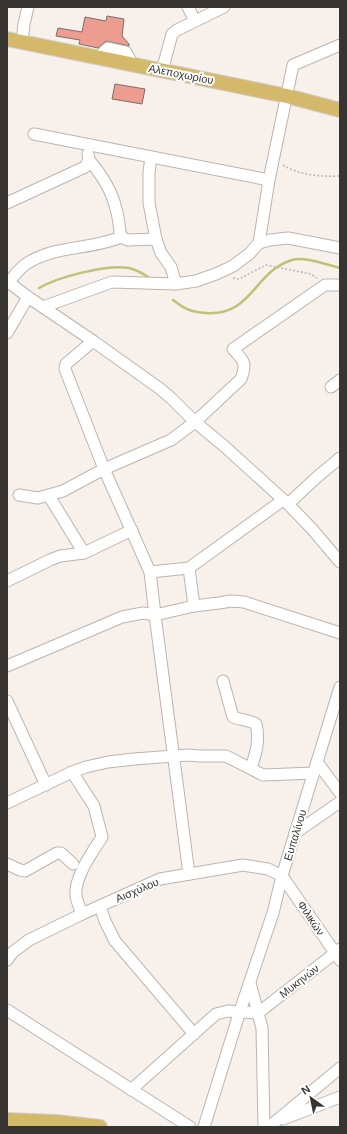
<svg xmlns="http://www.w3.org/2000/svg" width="347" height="1134" viewBox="0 0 347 1134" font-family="Helvetica,sans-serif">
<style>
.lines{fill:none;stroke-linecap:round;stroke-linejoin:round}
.stream{stroke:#bcc377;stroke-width:2.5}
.building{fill:#ed9c90;stroke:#776e6d}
.minor-casing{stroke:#bcb4af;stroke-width:13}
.major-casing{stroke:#cfcece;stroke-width:16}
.path{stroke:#bdb6b2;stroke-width:1.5;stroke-dasharray:2 2;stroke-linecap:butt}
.minor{stroke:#fff;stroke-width:11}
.major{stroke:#d5b96a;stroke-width:14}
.labels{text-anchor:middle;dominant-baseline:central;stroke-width:4;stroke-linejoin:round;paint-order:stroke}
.street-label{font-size:11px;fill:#373432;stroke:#fff}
</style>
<rect width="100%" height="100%" fill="#f8f0ea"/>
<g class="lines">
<g class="stream">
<path d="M 39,288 C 58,277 107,264 129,268 C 137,270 144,274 151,279"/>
<path d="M 173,300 C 185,309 190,312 206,313 C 253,316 253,272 292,260 C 304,256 327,265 340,268"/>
</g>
</g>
<g class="building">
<path d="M 107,16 L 124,19 L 122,36 L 129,44 L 129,46 L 106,41 L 98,48 L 79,44 L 80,40 L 56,36 L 58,28 L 82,32 L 85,17 L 106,21 Z"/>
<path d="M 115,84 L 145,89 L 142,104 L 112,99 Z"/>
</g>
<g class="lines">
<g class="minor-casing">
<g id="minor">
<path d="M 188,7 L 195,21"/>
<path d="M 22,42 L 24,24 L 28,7"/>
<path d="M 99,57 L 108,48 L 126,52 L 133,65"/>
<path d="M 162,71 L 172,34 L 177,30 L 224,7"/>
<path d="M 34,134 L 269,180"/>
<path d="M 151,157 L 149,172 L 149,203 L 156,239"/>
<path d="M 89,160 C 102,175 112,191 116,209 C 119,218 119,228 121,237 L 128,240 L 156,239 L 161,253 L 171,267 L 176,284"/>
<path d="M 7,203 L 85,167 L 89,160 L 88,154"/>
<path d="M 259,243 L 269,180 L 293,65 L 340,45"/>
<path d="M 7,281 L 28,297 L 93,341 L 159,388 L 171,398 L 195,422 L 224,446 L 288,504 L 312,529 L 340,562"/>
<path d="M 9,282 C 14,276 19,269 26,264 C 54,245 91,250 121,237"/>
<path d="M 43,307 L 112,282 L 176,284 L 196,281 L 216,274 L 233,266 L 249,254 L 259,243 L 270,240 L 288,238 L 340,248"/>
<path d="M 7,333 L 28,297"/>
<path d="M 93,341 L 66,364 L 65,369 L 104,469 L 150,572 L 155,615 L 189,874"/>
<path d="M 331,387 L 340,380"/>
<path d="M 19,495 L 38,498 L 63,491 L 104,469 L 171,440 L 195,422 L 241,379 C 247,363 244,361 233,349 L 325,285 L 340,285"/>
<path d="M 49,496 L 84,553"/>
<path d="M 288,504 L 317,477 L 340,458"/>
<path d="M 189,568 L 194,606"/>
<path d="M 150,572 L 189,568 L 283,500"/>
<path d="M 7,581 L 50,560 L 60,556 L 84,553 L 132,530"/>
<path d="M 7,666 L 122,617 L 143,613 L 155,615 L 194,606 L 219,603 L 231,601 L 244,602 L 340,633"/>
<path d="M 223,681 L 233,717 C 241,720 249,720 256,724 C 260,740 256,753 251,768"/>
<path d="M 7,701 L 46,785"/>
<path d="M 317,762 L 340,793"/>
<path d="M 72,772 L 94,806 L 102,837 C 92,853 74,877 76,896 C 77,902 80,908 82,914"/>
<path d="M 7,803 L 72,772 L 86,767 L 108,762 L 134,759 L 188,755 L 200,756 L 226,756 L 263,775 L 314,773"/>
<path d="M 295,833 L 340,802"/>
<path d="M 7,864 L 20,870 L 25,871 L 57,853 L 61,853 L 73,864"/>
<path d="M 100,906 L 105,921 L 115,941 L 194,1034"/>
<path d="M 7,960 L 13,952 L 29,940 L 82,914 L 160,879 L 243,865 L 268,869 L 282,876 L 340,960"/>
<path d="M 250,983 L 262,1028 L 264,1127"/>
<path d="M 7,1010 L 190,1127"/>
<path d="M 131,1090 L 216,1014 L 228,1011 L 258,1013 L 340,949"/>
<path d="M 283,1119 L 340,1097"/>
<path d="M 204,1127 L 240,1011 L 273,913 L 282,876 L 340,687"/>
<path d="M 269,1127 L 340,1068"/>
</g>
</g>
<g class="major-casing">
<g id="major">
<path d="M 7,39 L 287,96 L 340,110"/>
<path d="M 7,1120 L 56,1122 L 100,1127"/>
</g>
</g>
<g class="path">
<path d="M 283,165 C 299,175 321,177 340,176"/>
<path d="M 233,278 L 239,279 L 266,265 L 311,274 L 317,278"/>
</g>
<use href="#minor" class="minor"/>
<use href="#major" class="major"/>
</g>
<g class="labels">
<g class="street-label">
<text transform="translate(181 74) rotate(11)">Αλεποχωρίου</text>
<text transform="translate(295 835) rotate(-73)">Ευπαλίνου</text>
<text transform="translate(137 890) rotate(-23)">Αισχύλου</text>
<text transform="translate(311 918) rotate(56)">Φιλικών</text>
<text transform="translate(299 981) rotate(-38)">Μυκηνών</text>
</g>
</g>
<rect width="347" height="1134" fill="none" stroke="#373432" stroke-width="16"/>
<g transform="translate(311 1098) rotate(327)" stroke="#ffffff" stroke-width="3" paint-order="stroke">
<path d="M0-3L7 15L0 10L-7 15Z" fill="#373432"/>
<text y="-6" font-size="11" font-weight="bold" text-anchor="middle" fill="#373432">N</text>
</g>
</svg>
